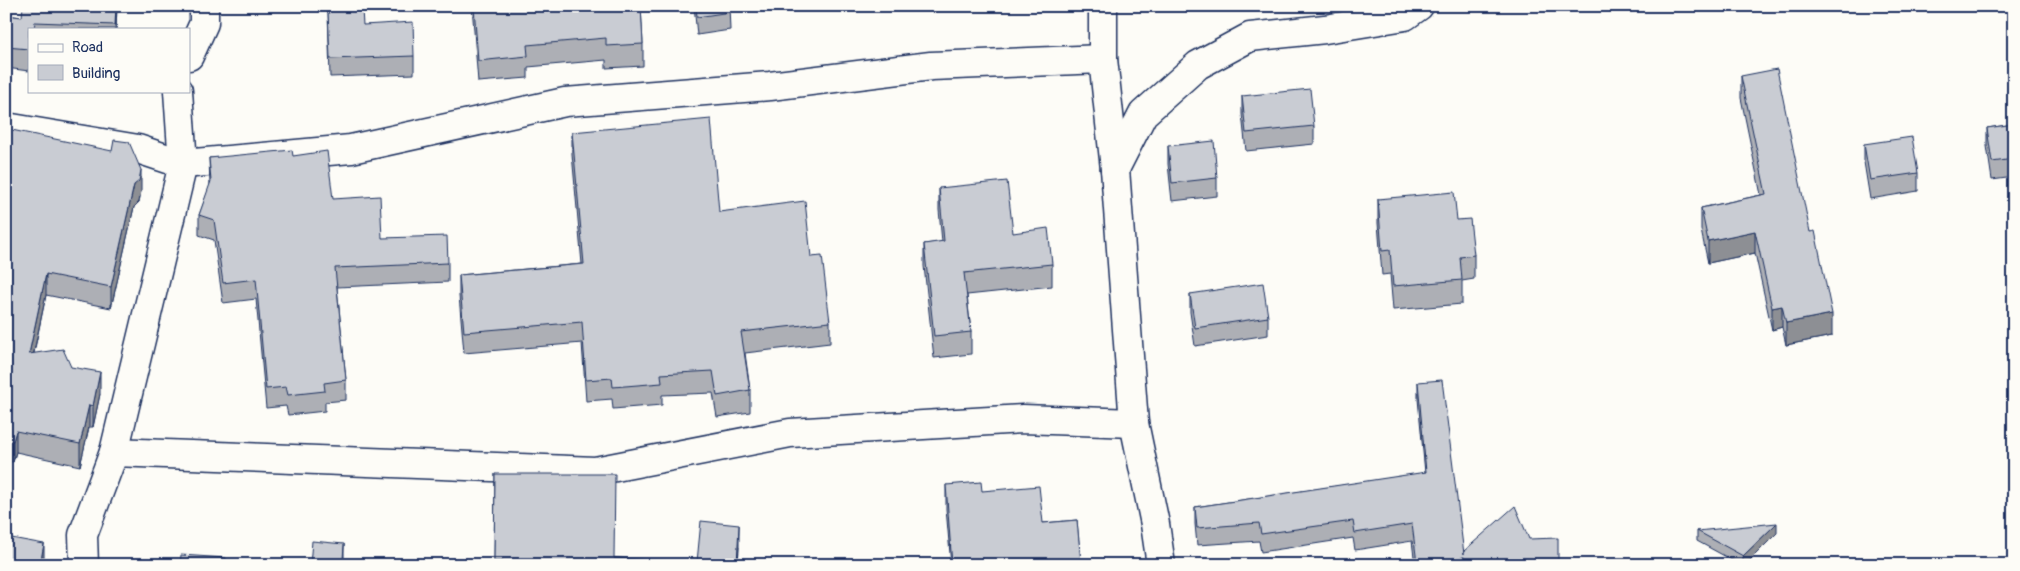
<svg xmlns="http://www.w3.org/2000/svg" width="2020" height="571" viewBox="0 0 2020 571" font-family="Pangolin,sans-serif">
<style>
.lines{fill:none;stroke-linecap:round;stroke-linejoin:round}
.minor-casing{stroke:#1b2f5e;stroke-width:31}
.minor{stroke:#fdfcf7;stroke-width:28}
.wall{fill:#adafb5;stroke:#1b2f5e}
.shaded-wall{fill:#8d8f94;stroke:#1b2f5e}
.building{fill:#c9ccd3;stroke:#1b2f5e}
</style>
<rect width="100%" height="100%" fill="#fdfcf7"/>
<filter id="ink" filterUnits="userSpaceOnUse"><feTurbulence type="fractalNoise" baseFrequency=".02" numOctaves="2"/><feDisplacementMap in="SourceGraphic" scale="10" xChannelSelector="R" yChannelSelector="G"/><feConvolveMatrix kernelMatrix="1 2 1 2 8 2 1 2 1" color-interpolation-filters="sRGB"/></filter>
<g filter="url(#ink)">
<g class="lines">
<g class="minor-casing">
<g id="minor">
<path d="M 1103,6 L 1103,59 L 1115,169 L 1134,423 L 1155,524 L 1161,565"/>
<path d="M 189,56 L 204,23 L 204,6"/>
<path d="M 6,127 L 138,149 L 183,164 L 351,149 L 565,102 L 770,86 L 931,66 L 1103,59"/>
<path d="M 1115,169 L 1143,114 L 1198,65 L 1250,37 L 1325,29 L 1405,16 L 1419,6"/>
<path d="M 114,452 L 595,471 L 790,433 L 1023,419 L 1134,423"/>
<path d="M 84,565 L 83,535 L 114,452 L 183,164 L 178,91"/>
</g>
</g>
<use href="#minor" class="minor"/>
</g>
<g class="wall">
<path d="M 117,6 L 116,29 L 29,29 L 29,71 L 6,68 L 6,15 L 22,17 Z"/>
<path d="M 472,6 L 641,6 L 643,44 L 643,66 L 606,68 L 606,60 L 528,67 L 528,78 L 478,82 Z"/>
<path d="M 694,6 L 729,6 L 730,30 L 697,35 Z"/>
<path d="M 744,6 L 764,6 L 744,8 Z"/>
<path d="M 328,11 L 363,25 L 414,56 L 414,74 L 330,77 Z"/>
<path d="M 1741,76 L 1810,232 L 1832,336 L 1786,345 L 1782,327 L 1772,330 L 1755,253 L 1708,263 L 1701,230 L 1701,208 L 1761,195 L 1741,98 Z"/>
<path d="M 1242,96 L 1314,126 L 1314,144 L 1246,151 L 1242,114 Z"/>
<path d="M 2014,124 L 2014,177 L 1992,180 L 1987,146 L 1987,128 Z"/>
<path d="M 6,126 L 8,129 L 141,191 L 139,202 L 134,207 L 111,308 L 46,295 L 34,353 L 71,367 L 100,394 L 93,427 L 89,427 L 80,466 L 16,452 L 13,462 L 6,461 Z"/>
<path d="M 572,132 L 719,212 L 811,257 L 830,322 L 830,343 L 745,353 L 750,390 L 750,412 L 717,417 L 713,393 L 662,395 L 662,405 L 613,409 L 612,399 L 586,401 L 582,343 L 464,353 L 459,296 L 459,275 L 582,264 L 572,154 Z"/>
<path d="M 1864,144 L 1918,173 L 1918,191 L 1870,199 L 1864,162 Z"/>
<path d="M 1168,146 L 1217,178 L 1217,196 L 1172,201 L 1168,164 Z"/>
<path d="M 293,156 L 333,199 L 382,238 L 448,263 L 448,282 L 337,287 L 346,380 L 346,400 L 325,402 L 325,411 L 288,415 L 286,406 L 266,408 L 256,299 L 223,303 L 214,240 L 199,235 L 199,215 L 210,186 L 209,158 Z"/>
<path d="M 939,188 L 1013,233 L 1052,264 L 1052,286 L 967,295 L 971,332 L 971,354 L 934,358 L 924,266 L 924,244 L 942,242 L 939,210 Z"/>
<path d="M 1378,199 L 1457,220 L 1474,255 L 1474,279 L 1462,281 L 1462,304 L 1393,310 L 1390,274 L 1382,275 L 1378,223 Z"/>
<path d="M 1190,294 L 1268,317 L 1268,335 L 1195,346 L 1190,312 Z"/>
<path d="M 1418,382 L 1464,554 L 1529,539 L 1558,565 L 1415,565 L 1412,541 L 1355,550 L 1353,538 L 1261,552 L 1259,541 L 1197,545 L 1195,524 L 1195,507 L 1425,473 L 1418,399 Z"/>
<path d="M 495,474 L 614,558 L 697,562 L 739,547 L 738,565 L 494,565 Z"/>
<path d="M 946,485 L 982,491 L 1043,523 L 1077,520 L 1081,565 L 951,565 L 946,509 Z"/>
<path d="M 1697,531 L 1777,533 L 1745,565 L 1741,565 L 1697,541 Z"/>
</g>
<g class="shaded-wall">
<path d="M 116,6 L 117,6 L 116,29 L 115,29 Z"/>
<path d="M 141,170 L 141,191 L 139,202 L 134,207 L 111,308 L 111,287 L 134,185 Z"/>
<path d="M 1755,231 L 1755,253 L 1708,263 L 1708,241 Z"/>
<path d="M 46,274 L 46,295 L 29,375 L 29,354 Z"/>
<path d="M 1782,306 L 1782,327 L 1772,330 L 1772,308 Z"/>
<path d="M 1832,314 L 1832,336 L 1786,345 L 1786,323 Z"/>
<path d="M 100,372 L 100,394 L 93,427 L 93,406 Z"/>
<path d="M 89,405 L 89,427 L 80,466 L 80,444 Z"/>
<path d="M 16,431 L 16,452 L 13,462 L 13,441 Z"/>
<path d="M 1777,523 L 1777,533 L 1745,565 L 1743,565 L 1743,556 Z"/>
<path d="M 739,525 L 739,547 L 738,565 L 737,565 Z"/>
<path d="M 44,544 L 44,565 L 40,565 Z"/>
<path d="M 344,544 L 344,562 L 343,560 Z"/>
</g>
<g class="building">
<path d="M 23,6 L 116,6 L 115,25 L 35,22 L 34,29 L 29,29 L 29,49 L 6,47 L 6,15 L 22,17 Z"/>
<path d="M 474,6 L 641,6 L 643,44 L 606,46 L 606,38 L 527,45 L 528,56 L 478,61 Z"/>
<path d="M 696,6 L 729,6 L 730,12 L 697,17 Z"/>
<path d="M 362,10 L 363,25 L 413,22 L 414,56 L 330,59 L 328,11 Z"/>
<path d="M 1777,69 L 1810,232 L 1815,231 L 1832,314 L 1786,323 L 1782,306 L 1772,308 L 1755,231 L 1708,241 L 1701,208 L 1766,194 L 1741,76 Z"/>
<path d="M 1310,89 L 1314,126 L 1246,133 L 1242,96 Z"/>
<path d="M 711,119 L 719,212 L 805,201 L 811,257 L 822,256 L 830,322 L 741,332 L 750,390 L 717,396 L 713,371 L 661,374 L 662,383 L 613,387 L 612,378 L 586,380 L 582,322 L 464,332 L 459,275 L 584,264 L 572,132 Z"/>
<path d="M 2014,124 L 2014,159 L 1992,162 L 1987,128 Z"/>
<path d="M 6,126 L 8,126 L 7,129 L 112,151 L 114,140 L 129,142 L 141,170 L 139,181 L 134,185 L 111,287 L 46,274 L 29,354 L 63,349 L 71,367 L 100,372 L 93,406 L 89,405 L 80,444 L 16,431 L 13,441 L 6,440 Z"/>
<path d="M 1912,137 L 1918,173 L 1870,180 L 1864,144 Z"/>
<path d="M 1214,141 L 1217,178 L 1172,183 L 1168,146 Z"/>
<path d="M 292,150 L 293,156 L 327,151 L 333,199 L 380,196 L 382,238 L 447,236 L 448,263 L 335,268 L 346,380 L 324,383 L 325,391 L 288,395 L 286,387 L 266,389 L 256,279 L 223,283 L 214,220 L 199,215 L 211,181 L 209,158 Z"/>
<path d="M 1007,181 L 1013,233 L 1048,228 L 1052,264 L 964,273 L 971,332 L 934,336 L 924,244 L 944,241 L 939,188 Z"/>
<path d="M 1454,192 L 1457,220 L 1470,219 L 1474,255 L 1460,257 L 1462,280 L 1393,286 L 1390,250 L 1382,251 L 1378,199 Z"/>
<path d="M 1263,283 L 1268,317 L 1195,328 L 1190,294 Z"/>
<path d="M 1442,380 L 1464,554 L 1464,551 L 1515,506 L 1529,539 L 1558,538 L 1558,565 L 1465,565 L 1464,557 L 1417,563 L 1412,524 L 1355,533 L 1353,521 L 1261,534 L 1259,523 L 1197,528 L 1195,507 L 1426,472 L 1418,382 Z"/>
<path d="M 495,474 L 615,474 L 614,558 L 697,562 L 701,521 L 739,525 L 737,565 L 528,565 L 528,561 L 494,561 Z"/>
<path d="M 981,482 L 982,491 L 1039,486 L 1043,523 L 1077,520 L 1081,563 L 1065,565 L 952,565 L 946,485 Z"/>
<path d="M 1777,523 L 1743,556 L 1697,531 Z"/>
<path d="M 6,537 L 44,544 L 40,565 L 6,565 Z"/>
<path d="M 312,541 L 344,544 L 343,560 L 394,565 L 310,565 Z"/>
<path d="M 181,555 L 226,558 L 226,565 L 180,565 Z"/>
</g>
</g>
<rect width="2020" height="571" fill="none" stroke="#fdfcf7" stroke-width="25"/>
<rect x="12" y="12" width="1995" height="546" fill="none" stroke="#1b2f5e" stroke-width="2" filter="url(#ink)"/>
<rect x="28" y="28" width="162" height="65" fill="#fdfcf7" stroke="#a3aaba"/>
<rect x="38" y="44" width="25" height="8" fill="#fdfcf7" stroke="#a3aaba"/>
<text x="72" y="52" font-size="15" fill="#1b2f5e">Road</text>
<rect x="38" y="65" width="25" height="15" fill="#c9ccd3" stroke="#a3aaba"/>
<text x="72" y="78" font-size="15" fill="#1b2f5e">Building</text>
</svg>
